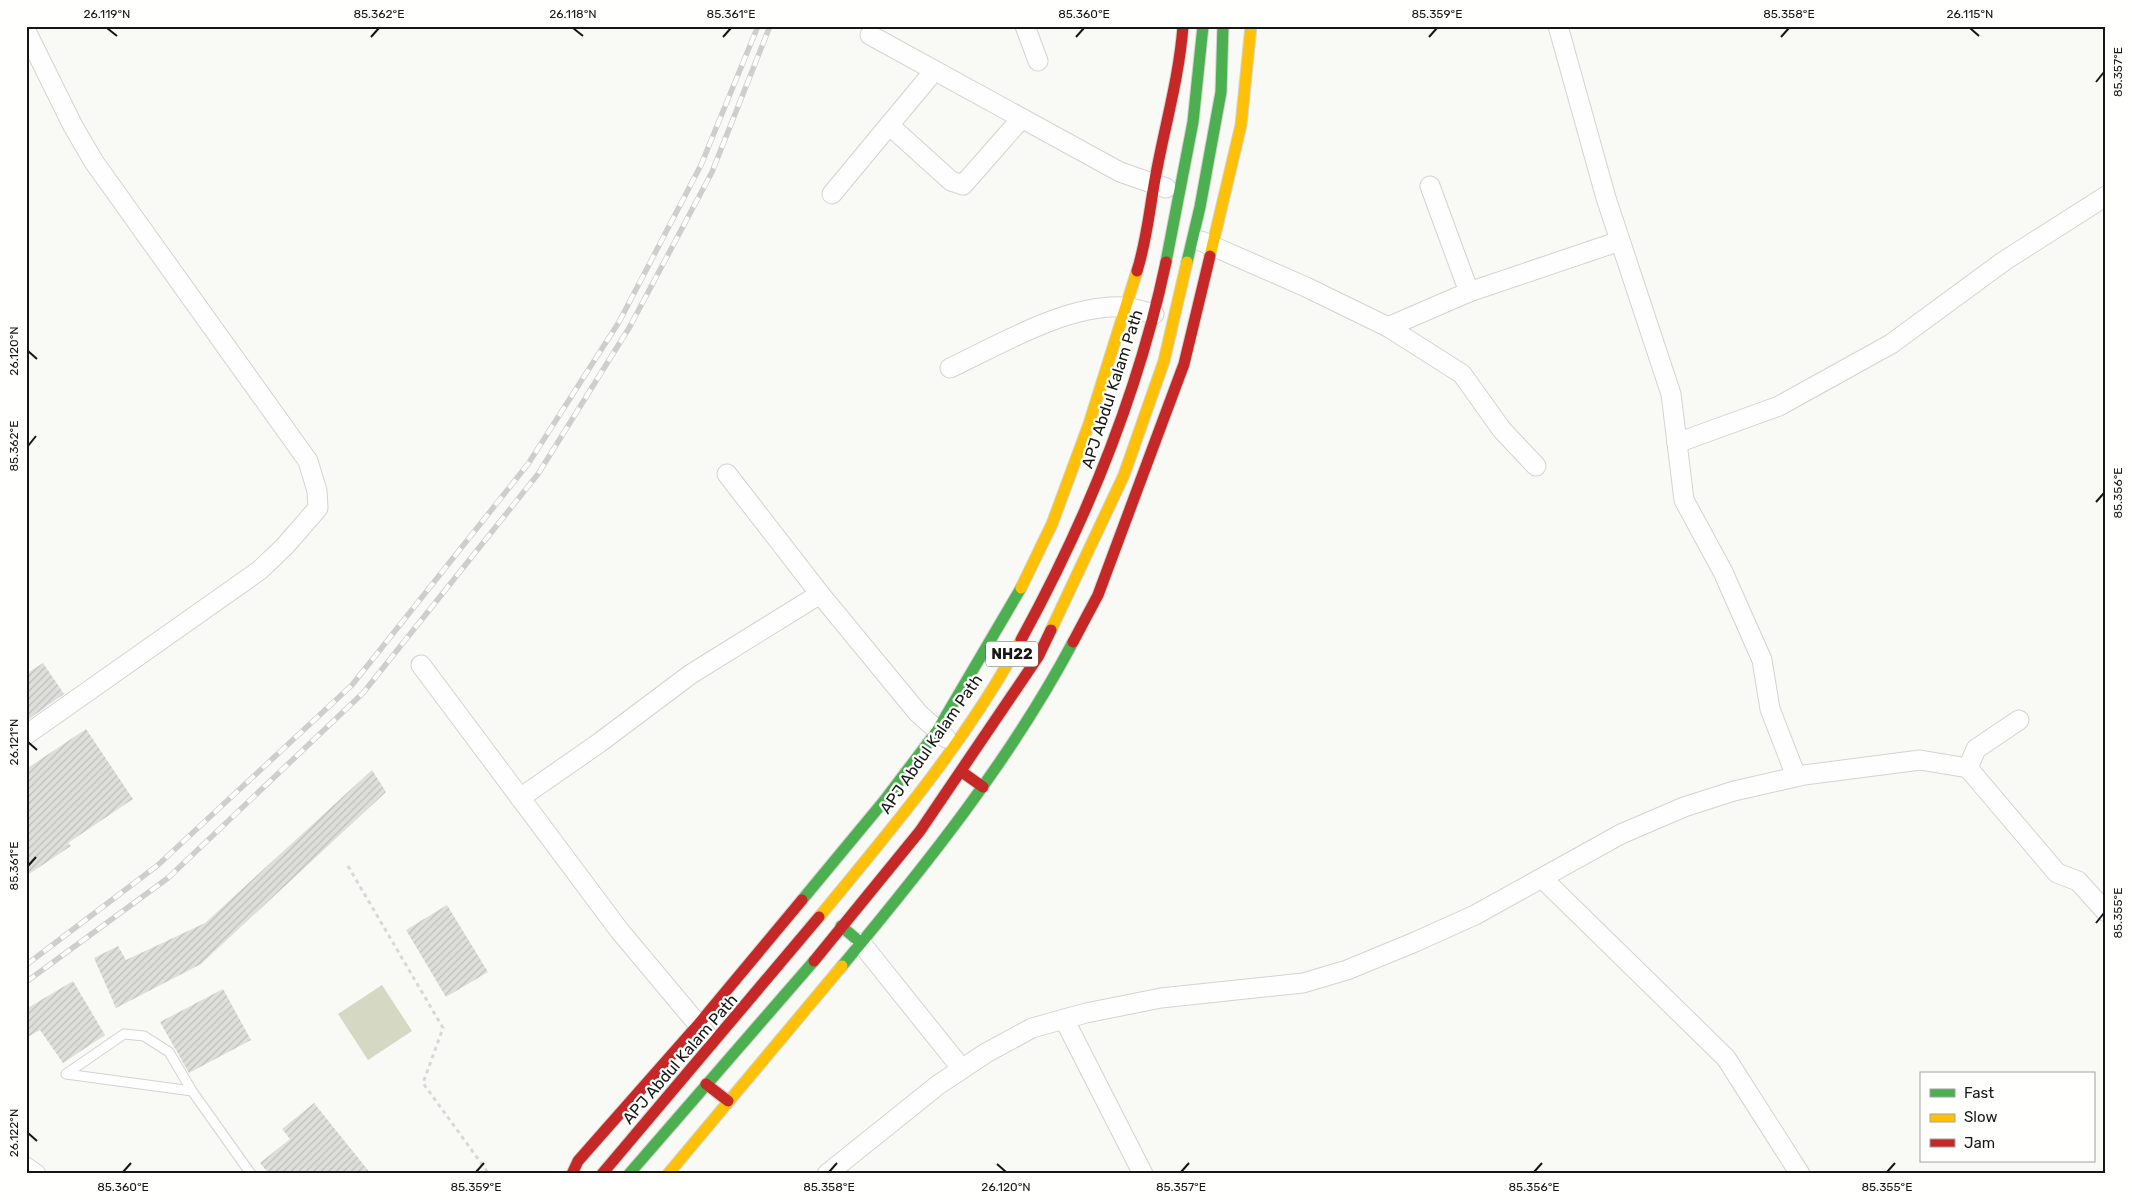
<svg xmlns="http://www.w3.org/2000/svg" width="2132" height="1200" viewBox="0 0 2132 1200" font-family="Rubik,sans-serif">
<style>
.water{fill:#d5d8c2}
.building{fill:url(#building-hatch)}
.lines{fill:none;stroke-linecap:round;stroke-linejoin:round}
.lane-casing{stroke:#d3d4d1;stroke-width:11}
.street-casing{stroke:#d3d4d1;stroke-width:21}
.fast-casing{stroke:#d3d4d1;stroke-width:13}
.slow-casing{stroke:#d3d4d1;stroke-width:13}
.jam-casing{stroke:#d3d4d1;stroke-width:13}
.path{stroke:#d8d8d7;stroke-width:3;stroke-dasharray:4 4;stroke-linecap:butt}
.lane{stroke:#fefefe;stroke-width:9}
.street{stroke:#fefefe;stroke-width:19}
.fast{stroke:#4caf50;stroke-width:11}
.slow{stroke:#ffc107;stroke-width:11}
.jam{stroke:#c62828;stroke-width:11}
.rail-casing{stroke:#cececd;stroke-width:5.5}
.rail{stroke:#fffffe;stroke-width:4;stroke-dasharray:11;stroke-linecap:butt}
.ticks{fill:none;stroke:#161614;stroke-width:2}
.labels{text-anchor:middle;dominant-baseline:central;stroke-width:4.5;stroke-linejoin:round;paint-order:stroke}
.shield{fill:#fffffe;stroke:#5c5c5a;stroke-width:1}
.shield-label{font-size:15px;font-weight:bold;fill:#161614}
.street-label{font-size:16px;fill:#161614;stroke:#fffffe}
.neatline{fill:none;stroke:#161614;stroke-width:2}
.ticks-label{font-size:12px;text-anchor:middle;fill:#161614}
</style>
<defs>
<pattern id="building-hatch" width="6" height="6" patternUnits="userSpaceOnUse" patternTransform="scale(1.25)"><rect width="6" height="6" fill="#dededb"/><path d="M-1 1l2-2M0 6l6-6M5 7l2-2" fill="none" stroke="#bebebb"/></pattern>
</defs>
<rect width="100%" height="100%" fill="#f9faf6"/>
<path class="water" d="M 382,985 L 412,1031 L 368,1060 L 338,1014 Z"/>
<g class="building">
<path d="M 43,663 L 64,694 L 26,721 L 26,674 Z"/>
<path d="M 86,729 L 133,799 L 68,843 L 71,846 L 26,876 L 26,769 Z"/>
<path d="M 372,770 L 386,792 L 201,964 L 116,1008 L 94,958 L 118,946 L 126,960 L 205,923 Z"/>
<path d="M 447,905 L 488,972 L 446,997 L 406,930 Z"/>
<path d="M 73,981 L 105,1035 L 63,1063 L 40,1030 L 26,1038 L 26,1009 Z"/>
<path d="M 223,989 L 251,1040 L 189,1073 L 160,1022 Z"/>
<path d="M 314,1103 L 371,1174 L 269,1174 L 260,1163 L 290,1139 L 282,1129 Z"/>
</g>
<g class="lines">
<g class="lane-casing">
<path id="lane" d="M 192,1091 L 66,1074 L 124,1034 L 144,1036 L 169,1052 L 192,1091 L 251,1174"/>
</g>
<g class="street-casing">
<g id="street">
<path d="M 1025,26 L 1038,61"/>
<path d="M 1558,26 L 1606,198 L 1671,394 L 1684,500 L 1723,572 L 1762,660 L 1770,709 L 1796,776"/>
<path d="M 26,31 L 73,126 L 94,162 L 308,461 L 317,491 L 318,508 L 285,546 L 260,570 L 26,735"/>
<path d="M 870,35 L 1120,172 L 1166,188"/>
<path d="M 889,125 L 951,181 L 963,185 L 1021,119"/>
<path d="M 1430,186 L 1469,292"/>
<path d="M 832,194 L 934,71"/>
<path d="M 1201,241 L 1306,287 L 1388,327 L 1469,292 L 1620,241"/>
<path d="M 1388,327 L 1462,374 L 1502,430 L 1536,466"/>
<path d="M 950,368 C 1001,344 1067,304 1124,307 C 1134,308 1145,312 1154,314"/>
<path d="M 1677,443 L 1779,406 L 1891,344 L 2004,261 L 2106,196"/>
<path d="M 727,474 L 820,594 L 918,713 L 946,738"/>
<path d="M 421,665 L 619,930 L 706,1034"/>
<path d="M 1968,768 L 1976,749 L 2019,720"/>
<path d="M 520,798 L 599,743 L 691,674 L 820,594"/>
<path d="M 1543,879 L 1726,1058 L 1800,1174"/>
<path d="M 861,943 L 962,1069"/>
<path d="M 1064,1019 L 1143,1174"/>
<path d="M 26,1167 L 36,1174"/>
<path d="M 827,1174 L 938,1085 L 986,1053 L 1032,1028 L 1086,1013 L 1161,998 L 1303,983 L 1347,970 L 1415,942 L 1475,915 L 1621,834 L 1684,807 L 1734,791 L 1804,775 L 1920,760 L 1968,768 L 2057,873 L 2078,881 L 2106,912"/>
</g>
</g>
<g class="fast-casing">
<g id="fast">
<path d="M 1166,262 L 1193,122 L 1203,26"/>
<path d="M 1187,262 L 1200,207 L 1221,92 L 1223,26"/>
<path d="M 802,900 L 884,801 L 937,731 L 1021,588"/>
<path d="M 841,926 L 861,943"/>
<path d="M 842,966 C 926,865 1011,759 1073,642"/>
<path d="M 629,1174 L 814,961"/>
</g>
</g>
<g class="slow-casing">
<g id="slow">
<path d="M 1210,256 L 1241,125 L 1251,26"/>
<path d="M 1021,588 L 1052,524 L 1089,424 L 1137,271"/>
<path d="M 1051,630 L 1124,475 L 1164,361 L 1187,262"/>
<path d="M 819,917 C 891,830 967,740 1021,640"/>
<path d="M 668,1174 L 842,966"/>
</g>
</g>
<g class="jam-casing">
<g id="jam">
<path d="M 1137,271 C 1146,243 1149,214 1154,185 C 1163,132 1179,80 1183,26"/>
<path d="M 1021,640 C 1086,521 1138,395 1166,262"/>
<path d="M 1073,642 L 1098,595 L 1184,364 L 1210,256"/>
<path d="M 962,772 L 983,787"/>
<path d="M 814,961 L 920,831 L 1038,657 L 1051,630"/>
<path d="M 706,1084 L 728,1101"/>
<path d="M 572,1174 L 578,1161 L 697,1026 L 802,900"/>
<path d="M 602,1174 L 819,917"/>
</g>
</g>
<path class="path" d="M 348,866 L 443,1028 L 423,1083 L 489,1174"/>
<use href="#lane" class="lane"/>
<use href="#street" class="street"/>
<use href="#fast" class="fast"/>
<use href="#slow" class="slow"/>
<use href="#jam" class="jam"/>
<g class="rail-casing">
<g id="rail">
<path d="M 26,965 L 158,865 L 352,685 L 528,464 L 619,322 L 701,165 L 758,26"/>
<path d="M 26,982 L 168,878 L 363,693 L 538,474 L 629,328 L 712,172 L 770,26"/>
</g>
</g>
<use href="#rail" class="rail"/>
</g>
<path class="ticks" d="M 107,28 L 117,36M 573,28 L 583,36M 1970,28 L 1979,36M 371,37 L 379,28M 723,37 L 731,28M 1076,37 L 1084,28M 1429,37 L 1437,28M 1781,37 L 1789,28M 2096,82 L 2104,72M 28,351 L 37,359M 28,446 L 36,436M 2096,502 L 2104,493M 28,742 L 37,750M 28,866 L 36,857M 2096,923 L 2104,913M 28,1133 L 37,1141M 997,1164 L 1006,1172M 123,1172 L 131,1163M 476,1172 L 484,1163M 829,1172 L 837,1163M 1181,1172 L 1189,1163M 1534,1172 L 1542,1163M 1887,1172 L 1895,1163"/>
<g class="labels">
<rect class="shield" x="986" y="641.5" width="52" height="25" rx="4"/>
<g class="shield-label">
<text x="1012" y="654">NH22</text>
</g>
<g class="street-label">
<text transform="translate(1112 389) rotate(-72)">APJ Abdul Kalam Path</text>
<text transform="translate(931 744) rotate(-55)">APJ Abdul Kalam Path</text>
<text transform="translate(680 1059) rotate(-49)">APJ Abdul Kalam Path</text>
</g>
</g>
<rect width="2132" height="1200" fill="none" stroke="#fffffe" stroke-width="55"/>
<rect x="1920" y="1072" width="175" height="90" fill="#fffffe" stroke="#a2a2a0"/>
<rect x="1930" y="1089" width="25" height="8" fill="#4caf50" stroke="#a2a2a0"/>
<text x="1964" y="1098" font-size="15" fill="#161614">Fast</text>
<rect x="1930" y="1114" width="25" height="8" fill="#ffc107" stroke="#a2a2a0"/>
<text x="1964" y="1122" font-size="15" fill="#161614">Slow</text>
<rect x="1930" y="1139" width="25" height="8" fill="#c62828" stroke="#a2a2a0"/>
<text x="1964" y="1148" font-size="15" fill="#161614">Jam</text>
<rect x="28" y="28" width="2076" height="1144" class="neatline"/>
<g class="ticks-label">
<text x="107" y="18">26.119°N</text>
<text x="379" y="18">85.362°E</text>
<text x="573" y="18">26.118°N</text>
<text x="731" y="18">85.361°E</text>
<text x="1084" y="18">85.360°E</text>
<text x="1437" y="18">85.359°E</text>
<text x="1789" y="18">85.358°E</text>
<text x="1970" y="18">26.115°N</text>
<text transform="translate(2118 72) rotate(-90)" y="4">85.357°E</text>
<text transform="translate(14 351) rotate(-90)" y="4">26.120°N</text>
<text transform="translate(14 446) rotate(-90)" y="4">85.362°E</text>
<text transform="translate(2118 493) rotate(-90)" y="4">85.356°E</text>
<text transform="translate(14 742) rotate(-90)" y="4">26.121°N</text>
<text transform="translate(14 866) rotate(-90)" y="4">85.361°E</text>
<text transform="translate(2118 913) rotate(-90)" y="4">85.355°E</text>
<text transform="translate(14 1133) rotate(-90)" y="4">26.122°N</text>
<text x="123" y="1191">85.360°E</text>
<text x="476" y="1191">85.359°E</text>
<text x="829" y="1191">85.358°E</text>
<text x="1006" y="1191">26.120°N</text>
<text x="1181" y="1191">85.357°E</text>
<text x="1534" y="1191">85.356°E</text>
<text x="1887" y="1191">85.355°E</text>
</g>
</svg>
